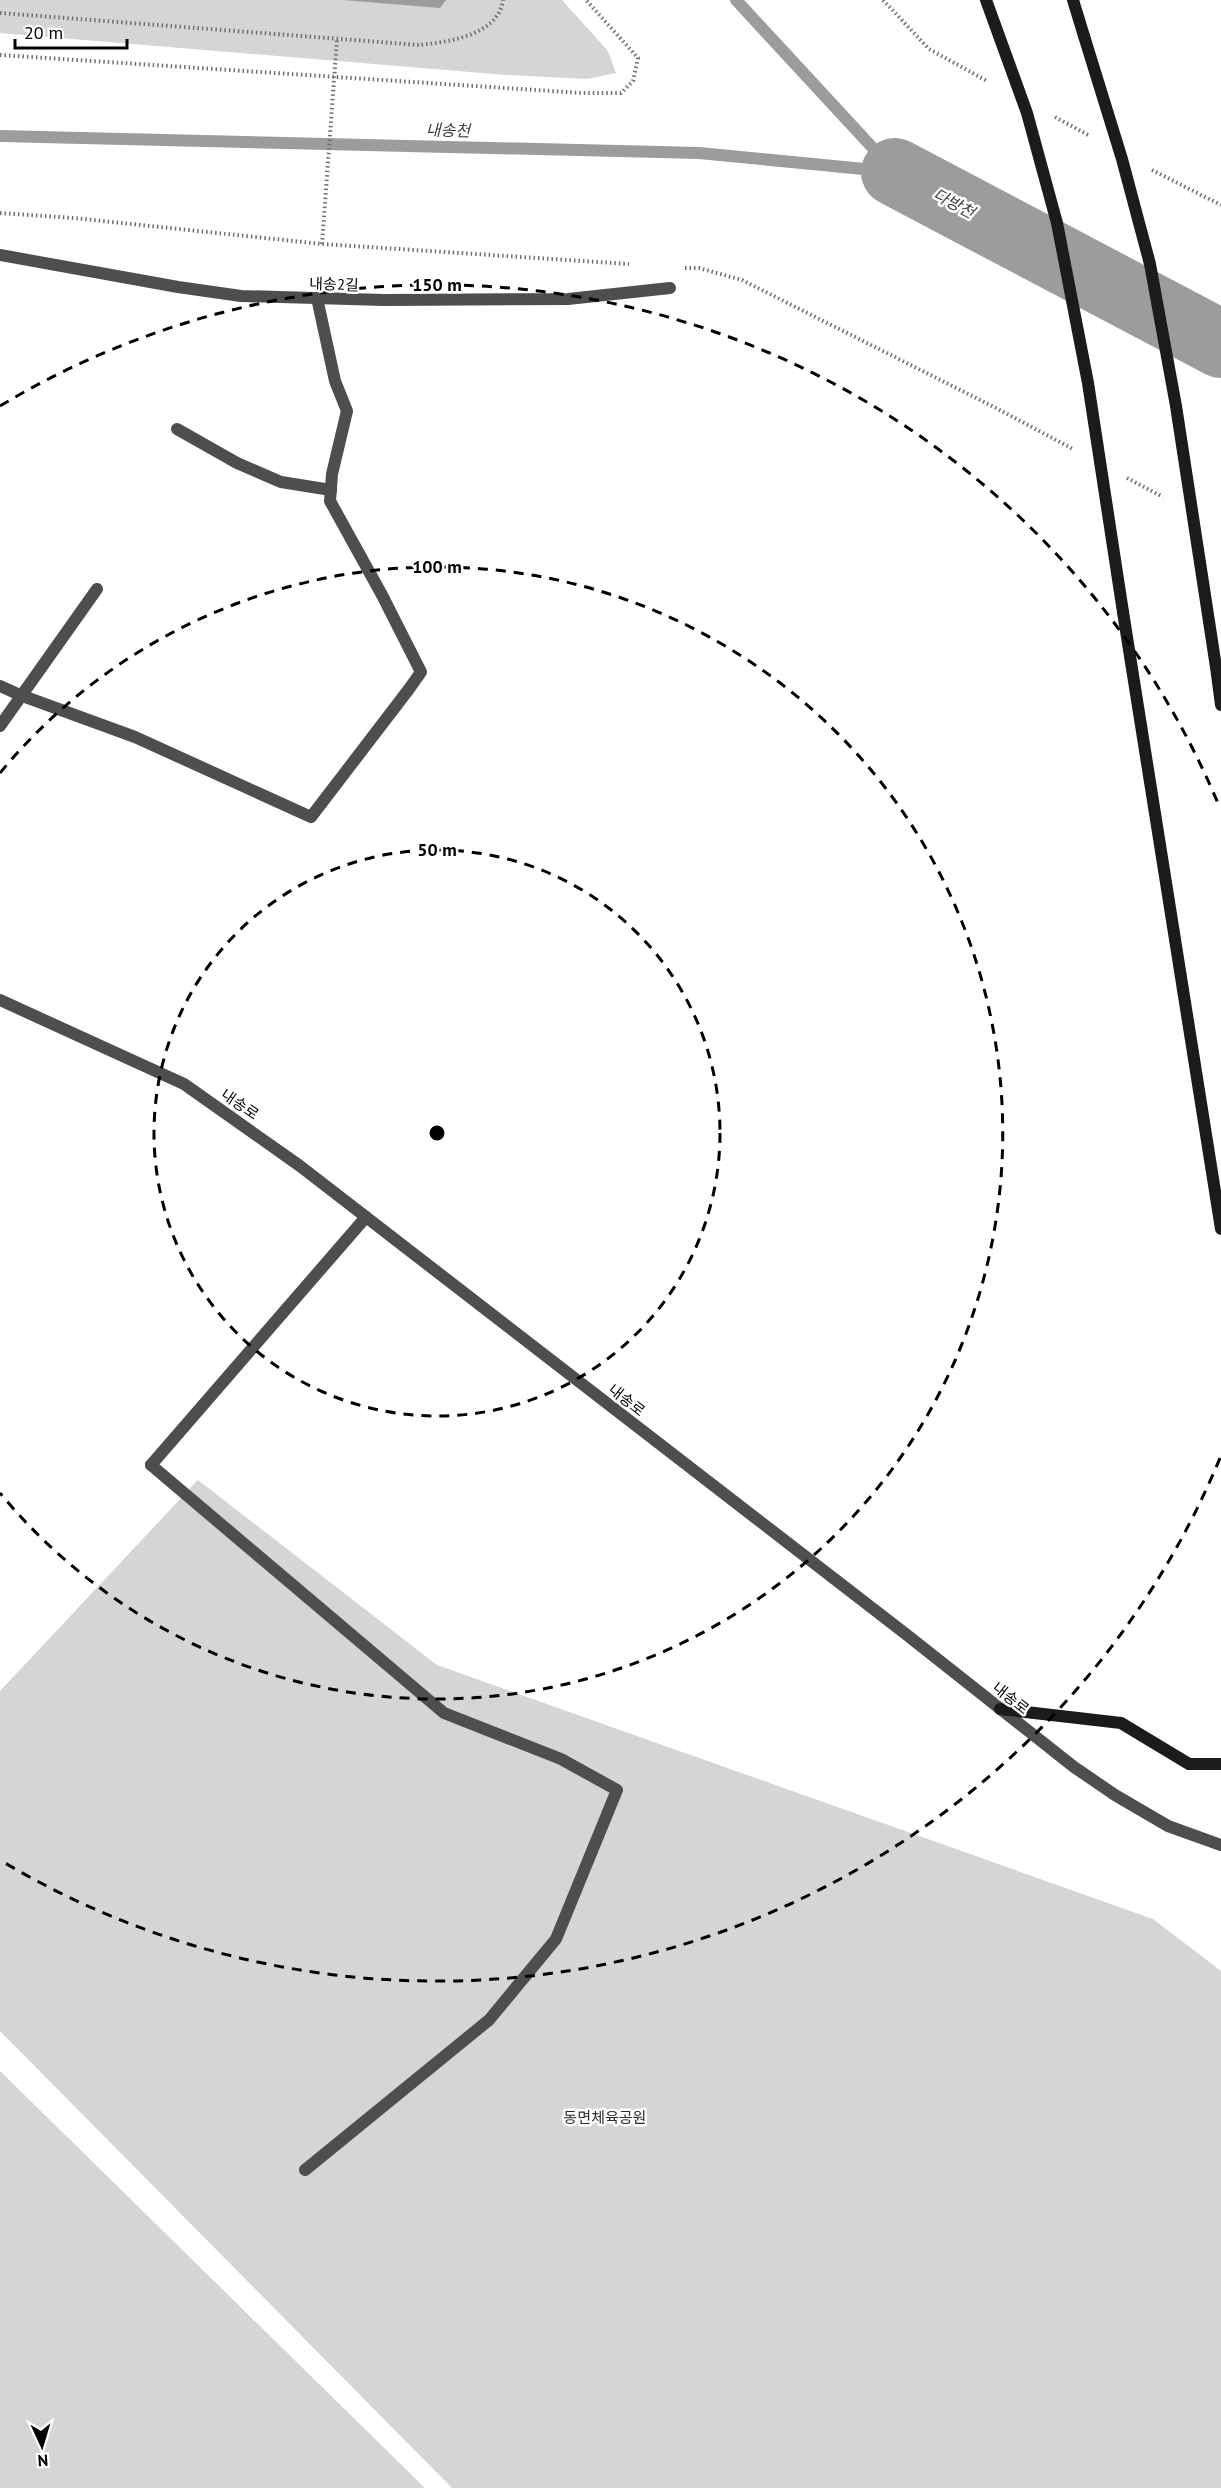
<svg xmlns="http://www.w3.org/2000/svg" width="1221" height="2488" viewBox="0 0 1221 2488" font-family="'PT Sans','Noto Sans KR',sans-serif">
<style>
.green{fill:#d5d5d5}
.water{fill:#9c9c9c}
.lines{fill:none;stroke-linecap:round;stroke-linejoin:round}
.stream{stroke:#9c9c9c;stroke-width:12}
.river{stroke:#9c9c9c;stroke-width:68}
.path{stroke:#707070;stroke-width:4;stroke-dasharray:1.5 3;stroke-linecap:butt}
.service{stroke:#4e4e4e;stroke-width:12}
.minor{stroke:#4e4e4e;stroke-width:12}
.secondary{stroke:#1b1b1b;stroke-width:12}
.secondary-bridge{stroke:#1b1b1b;stroke-width:12}
.ring{fill:none;stroke:#000;stroke-width:3;stroke-dasharray:10 8}
.labels{text-anchor:middle;dominant-baseline:central;stroke-width:5;stroke-linejoin:round;paint-order:stroke}
.street-label{font-size:15px;fill:#000;stroke:#fff}
.park-label{font-size:15px;fill:#2c2c2c;stroke:#fff}
.water-label{font-size:16px;font-style:italic;fill:#3d3d3d;stroke:#fff}
.centre{fill:#000;stroke:#fff;stroke-width:3}
.ring-label{font-size:18px;text-anchor:middle;font-weight:bold;fill:#000;stroke:#fff;stroke-width:5;stroke-linejoin:round;paint-order:stroke}
</style>
<rect width="100%" height="100%" fill="#fff"/>
<g class="green">
<path d="M 0,0 L 562,0 L 608,51 L 616,73 L 587,79 L 506,75 L 0,33 Z"/>
<path d="M 198,1480 L 437,1665 L 1153,1919 L 1221,1971 L 1221,2488 L 452,2488 L 0,2031 L 0,1691 Z"/>
<path d="M 0,2071 L 425,2488 L 0,2488 Z"/>
</g>
<path class="water" d="M 343,0 L 446,0 L 440,8 Z"/>
<g class="lines">
<g class="stream">
<path d="M 736,0 L 895,172"/>
<path d="M 0,136 L 699,153 L 895,172"/>
</g>
<path class="river" d="M 895,172 L 1221,344"/>
<g class="path">
<path d="M 883,0 L 929,49 L 987,81"/>
<path d="M 0,13 L 419,45 C 447,42 498,36 503,0"/>
<path d="M 0,55 L 582,93 L 621,93 L 633,81 L 638,58 L 586,0"/>
<path d="M 1055,117 L 1088,135"/>
<path d="M 1152,170 L 1221,205"/>
<path d="M 0,213 L 74,218 L 322,244 L 629,264"/>
<path d="M 322,244 L 337,39"/>
<path d="M 685,268 L 699,268 L 742,280 L 994,407 L 1073,449"/>
<path d="M 1127,478 L 1163,497"/>
</g>
<g class="service">
<path d="M 0,686 L 20,695"/>
<path d="M 151,1465 L 444,1713 L 561,1759 L 617,1790 L 556,1939 L 489,2020 L 305,2170"/>
</g>
<g class="minor">
<path d="M 0,255 L 178,287 L 241,296 L 384,300 L 568,299 L 670,288"/>
<path d="M 177,429 L 237,463 L 281,482 L 331,490"/>
<path d="M 20,695 L 135,737 L 311,817 L 409,689 L 421,672 L 382,595 L 330,501 L 332,474 L 347,411 L 335,381 L 317,298"/>
<path d="M 0,726 L 97,589"/>
<path d="M 0,1000 L 184,1084 L 300,1166 L 907,1635 L 1074,1767 L 1115,1795 L 1168,1826 L 1221,1845"/>
<path d="M 151,1465 L 366,1217"/>
</g>
<g class="secondary">
<path d="M 1073,0 L 1084,36"/>
<path d="M 1123,612 L 1221,1229"/>
<path d="M 1216,667 L 1221,705"/>
<path d="M 1000,1709 L 1121,1723 L 1189,1764 L 1221,1764"/>
</g>
<g class="secondary-bridge">
<path d="M 986,0 L 1027,113 L 1057,223 L 1088,383 L 1123,612"/>
<path d="M 1084,36 L 1122,159 L 1150,264 L 1176,406 L 1216,667"/>
</g>
</g>
<g class="ring">
<circle cx="437" cy="1133" r="283"/>
<path d="M0 773A566 566 0 1 1 0 1493"/>
<path d="M1220 1458A848 848 0 0 1 0 1860M0 406A848 848 0 0 1 1220 808"/>
</g>
<g class="labels">
<g class="street-label">
<text transform="translate(334 284) rotate(2)">내송2길</text>
<text transform="translate(240 1104) rotate(34)">내송로</text>
<text transform="translate(627 1400) rotate(38)">내송로</text>
<text transform="translate(1011 1698) rotate(38)">내송로</text>
</g>
<g class="park-label">
<text x="605" y="2117">동면체육공원</text>
</g>
<g class="water-label">
<text transform="translate(448 130) rotate(1)">내송천</text>
<text transform="translate(954 203) rotate(28)">다방천</text>
</g>
</g>
<circle cx="437" cy="1133" r="9" class="centre"/>
<g class="ring-label">
<text x="437" y="291">150 m</text>
<text x="437" y="573">100 m</text>
<text x="437" y="856">50 m</text>
</g>
<g transform="translate(42 2446) rotate(176)" stroke="#ffffff" stroke-width="4.5" paint-order="stroke">
<path d="M0-4.5L10 22L0 15L-10 22Z" fill="#000000"/>
<text y="-9" font-size="16" font-weight="bold" text-anchor="middle" fill="#000000">N</text>
</g>
<path d="M15 39v9h112v-9" fill="none" stroke="#000000" stroke-width="3"/>
<text x="24" y="39" font-size="18" fill="#000000" stroke="#ffffff" stroke-width="4.5" paint-order="stroke">20 m</text>
</svg>
